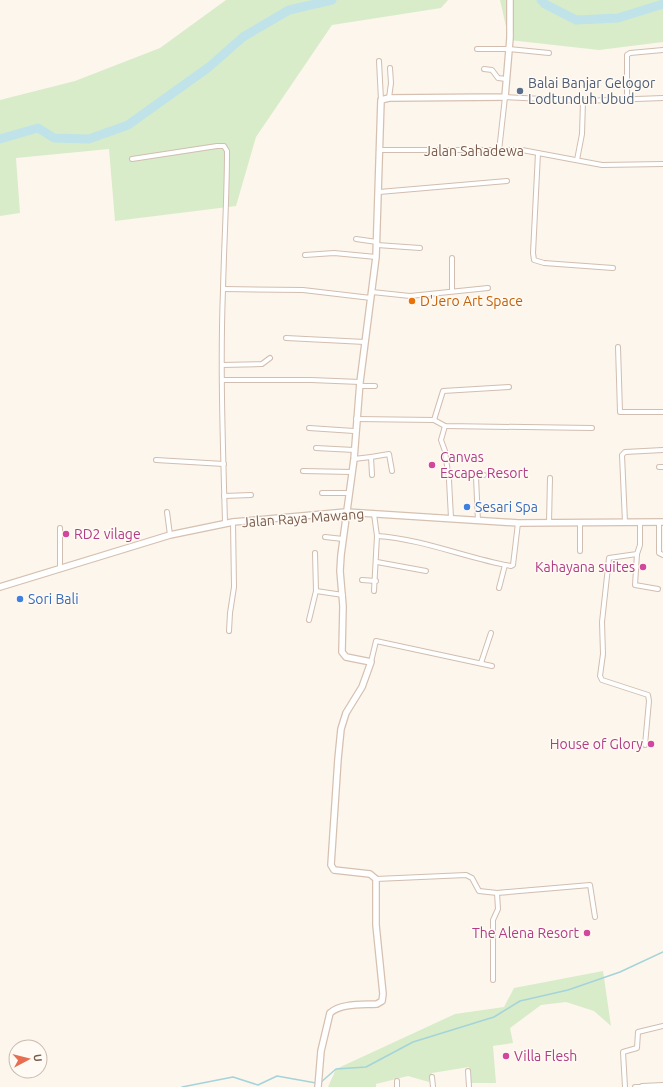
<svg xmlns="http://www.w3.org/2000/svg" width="663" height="1087" viewBox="0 0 663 1087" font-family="Ubuntu,sans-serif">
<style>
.green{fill:#d8ecc9}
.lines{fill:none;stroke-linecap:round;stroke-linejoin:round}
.stream{stroke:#a5d3da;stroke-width:1.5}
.river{stroke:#bfe3e8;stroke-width:9}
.street-casing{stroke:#d1beb0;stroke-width:6}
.secondary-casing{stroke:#d6c0b0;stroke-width:8}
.street{stroke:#fff;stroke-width:4}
.secondary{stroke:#fff;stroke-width:5.5}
.service-dot{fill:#5c6f8a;stroke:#fffaf3;stroke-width:1.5}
.food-dot{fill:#e8710a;stroke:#fffaf3;stroke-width:1.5}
.hotel-dot{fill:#d1479c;stroke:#fffaf3;stroke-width:1.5}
.shop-dot{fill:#3f7fe0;stroke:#fffaf3;stroke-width:1.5}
.labels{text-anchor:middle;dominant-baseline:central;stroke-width:3;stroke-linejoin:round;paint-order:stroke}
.service-label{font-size:14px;fill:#4e5e75;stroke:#fffaf3;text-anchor:start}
.street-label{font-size:14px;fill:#7a5c4d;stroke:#fffaf3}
.food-label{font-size:14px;fill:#c56008;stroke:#fffaf3;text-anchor:start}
.hotel-label{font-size:14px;fill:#b23c85;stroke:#fffaf3;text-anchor:start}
.shop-label{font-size:14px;fill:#366cbe;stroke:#fffaf3;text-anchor:start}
</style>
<rect width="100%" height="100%" fill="#fdf6ec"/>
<g class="green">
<path d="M 226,0 L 448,0 L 441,8 L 332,25 L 256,137 L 236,206 L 115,221 L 109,149 L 16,158 L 20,213 L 0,216 L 0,100 L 75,81 L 160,48 Z"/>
<path d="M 500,0 L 663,0 L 663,42 L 599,50 L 509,40 Z"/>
<path d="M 603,971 L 611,1026 L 594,1011 L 566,1002 L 541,1005 L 510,1028 L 513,1043 L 493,1046 L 496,1083 L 470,1083 L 469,1067 L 432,1073 L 429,1082 L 408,1076 L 376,1084 L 376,1087 L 328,1087 L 336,1069 L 455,1014 L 504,1007 L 514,988 Z"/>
</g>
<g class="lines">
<g class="stream">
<path d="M 320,1083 L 336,1069 L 366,1067 L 413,1042 L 494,1017 L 520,1001 L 568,990 L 620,972 L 663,952"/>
<path d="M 182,1087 L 233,1077 L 258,1085 L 277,1076 L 316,1083"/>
</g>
<g class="river">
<path d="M 541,0 L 545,4 L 576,20 L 618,18 L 663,4"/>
<path d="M 0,139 L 38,128 L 54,138 L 89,139 L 128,125 L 209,67 L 243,37 L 289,10 L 332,0"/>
</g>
<g class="street-casing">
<g id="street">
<path d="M 477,49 L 509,49 L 549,53"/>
<path d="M 379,61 L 381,100"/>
<path d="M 484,69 L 492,70 L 498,78 L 506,79"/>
<path d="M 389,98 L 391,83 L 390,68"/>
<path d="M 627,101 L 627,55 L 630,53 L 663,50"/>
<path d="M 381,150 L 522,150 L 602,165 L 663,164"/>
<path d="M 499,151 L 505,97 L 583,101 L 663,98"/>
<path d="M 538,153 L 533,253 L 534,260 L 544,263 L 613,268"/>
<path d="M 132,159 L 217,146 L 224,146 L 227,151 C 227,197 224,243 223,290 C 220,368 223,445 225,523"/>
<path d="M 577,160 L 582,134 L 583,101"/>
<path d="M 379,192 L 507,181"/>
<path d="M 356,239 L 377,242"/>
<path d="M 377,245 L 420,248"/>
<path d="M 305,255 L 334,253 L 376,257"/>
<path d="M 452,258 L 452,291"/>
<path d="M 223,289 L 303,290 L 371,298"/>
<path d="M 372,292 L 410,296 L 488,288"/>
<path d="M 286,338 L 365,342"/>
<path d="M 618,347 L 620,412 L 663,412"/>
<path d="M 222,365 L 262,364 L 270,358"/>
<path d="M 223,380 L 311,380 L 360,382"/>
<path d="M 359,386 L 375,386"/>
<path d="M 356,419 L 434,420 L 445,426 L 592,428"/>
<path d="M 434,420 L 443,391 L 509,387"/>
<path d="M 445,426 L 441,440 L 445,451 L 449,480 L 451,518"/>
<path d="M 309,428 L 354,431"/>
<path d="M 316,448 L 354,450"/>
<path d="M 371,457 L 389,454 L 392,471"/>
<path d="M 354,459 L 371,457 L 372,475"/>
<path d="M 156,460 L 224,464"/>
<path d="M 659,467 L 663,467"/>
<path d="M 303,471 L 352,472"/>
<path d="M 322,493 L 349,493"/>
<path d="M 224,496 L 251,495"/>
<path d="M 167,512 L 170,535"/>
<path d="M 374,514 L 377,536 L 374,591"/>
<path d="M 478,521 L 476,477 L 477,475 L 484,475"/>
<path d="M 625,522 L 622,455 L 625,452 L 663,450"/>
<path d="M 640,522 L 640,545 L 637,554 L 609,558 L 602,622 L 603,654 L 600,676 L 602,680 L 648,695 L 649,701 L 645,745"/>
<path d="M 659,522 L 659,553 L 663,555"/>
<path d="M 549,523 L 550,478"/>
<path d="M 377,536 C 423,539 466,558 511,566 L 513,565 L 518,523"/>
<path d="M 325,537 L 343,539"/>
<path d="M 580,551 L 580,523"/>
<path d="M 637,554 L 635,585 L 658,589"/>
<path d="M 377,562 L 426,571"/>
<path d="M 60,569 L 60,528"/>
<path d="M 362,580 L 376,581"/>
<path d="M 499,588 L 505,565"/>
<path d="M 316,591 L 343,595"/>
<path d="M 309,620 L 316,591 L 315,553"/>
<path d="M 229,631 L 230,613 L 234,587 L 233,522"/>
<path d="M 371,662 L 376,641 L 492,666"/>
<path d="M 481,663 L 491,633"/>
<path d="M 376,879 L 466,875 L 472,878 L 479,891 L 497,893 L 590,885 L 595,917"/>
<path d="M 493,980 L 493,920 L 498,909 L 497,893"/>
<path d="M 468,1071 L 469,1087"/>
<path d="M 432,1077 L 433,1087"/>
<path d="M 397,1081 L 397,1087"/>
<path d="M 642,1086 L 663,1085"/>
<path d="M 625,1087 L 623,1052 L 637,1048 L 638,1032 L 663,1026"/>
<path d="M 635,1087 L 642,1087"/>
</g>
</g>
<g class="secondary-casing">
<g id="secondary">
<path d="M 0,587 L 170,535 L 233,522 L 346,512 L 518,523 L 663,522"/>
<path d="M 318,1087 L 321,1051 L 330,1013 C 341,1003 363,1005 377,1004 L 382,1001 L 383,994 L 376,925 L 376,879 L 370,874 L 334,870 L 331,865 L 338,759 L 341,729 L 346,713 L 362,687 L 371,662 L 346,657 L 342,652 L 343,606 L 340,571 L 341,555 L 354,459 L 360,382 L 376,257 L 381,100 L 389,98 L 505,97 L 510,38 L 510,0"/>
</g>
</g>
<use href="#street" class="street"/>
<use href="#secondary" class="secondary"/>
</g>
<circle class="service-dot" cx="520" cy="91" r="4"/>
<circle class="food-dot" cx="412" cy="301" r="4"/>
<g class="hotel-dot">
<circle cx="432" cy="465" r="4"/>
<circle cx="66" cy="534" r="4"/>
<circle cx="643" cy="567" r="4"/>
<circle cx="651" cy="744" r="4"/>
<circle cx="587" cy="933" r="4"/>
<circle cx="506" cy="1056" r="4"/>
</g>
<g class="shop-dot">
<circle cx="467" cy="507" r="4"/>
<circle cx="20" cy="599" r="4"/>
</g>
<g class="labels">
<g class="service-label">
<text x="528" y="83">Balai Banjar Gelogor<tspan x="528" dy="16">Lodtunduh Ubud</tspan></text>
</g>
<g class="street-label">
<text x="474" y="151">Jalan Sahadewa</text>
<text transform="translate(303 518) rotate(-4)">Jalan Raya Mawang</text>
</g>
<g class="food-label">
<text x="420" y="301">D'Jero Art Space</text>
</g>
<g class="hotel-label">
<text x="440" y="457">Canvas<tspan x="440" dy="16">Escape Resort</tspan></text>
<text x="74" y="534">RD2 vilage</text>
<text x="635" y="567" text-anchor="end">Kahayana suites</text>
<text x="643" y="744" text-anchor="end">House of Glory</text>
<text x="579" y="933" text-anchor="end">The Alena Resort</text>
<text x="514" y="1056">Villa Flesh</text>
</g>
<g class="shop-label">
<text x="475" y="507">Sesari Spa</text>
<text x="28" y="599">Sori Bali</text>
</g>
</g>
<g transform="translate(28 1059) rotate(83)"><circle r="19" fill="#fffaf3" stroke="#cabbb1"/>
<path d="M0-3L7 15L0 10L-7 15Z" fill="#e76f51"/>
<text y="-6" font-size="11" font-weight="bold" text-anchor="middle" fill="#7a5c4d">U</text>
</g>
</svg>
